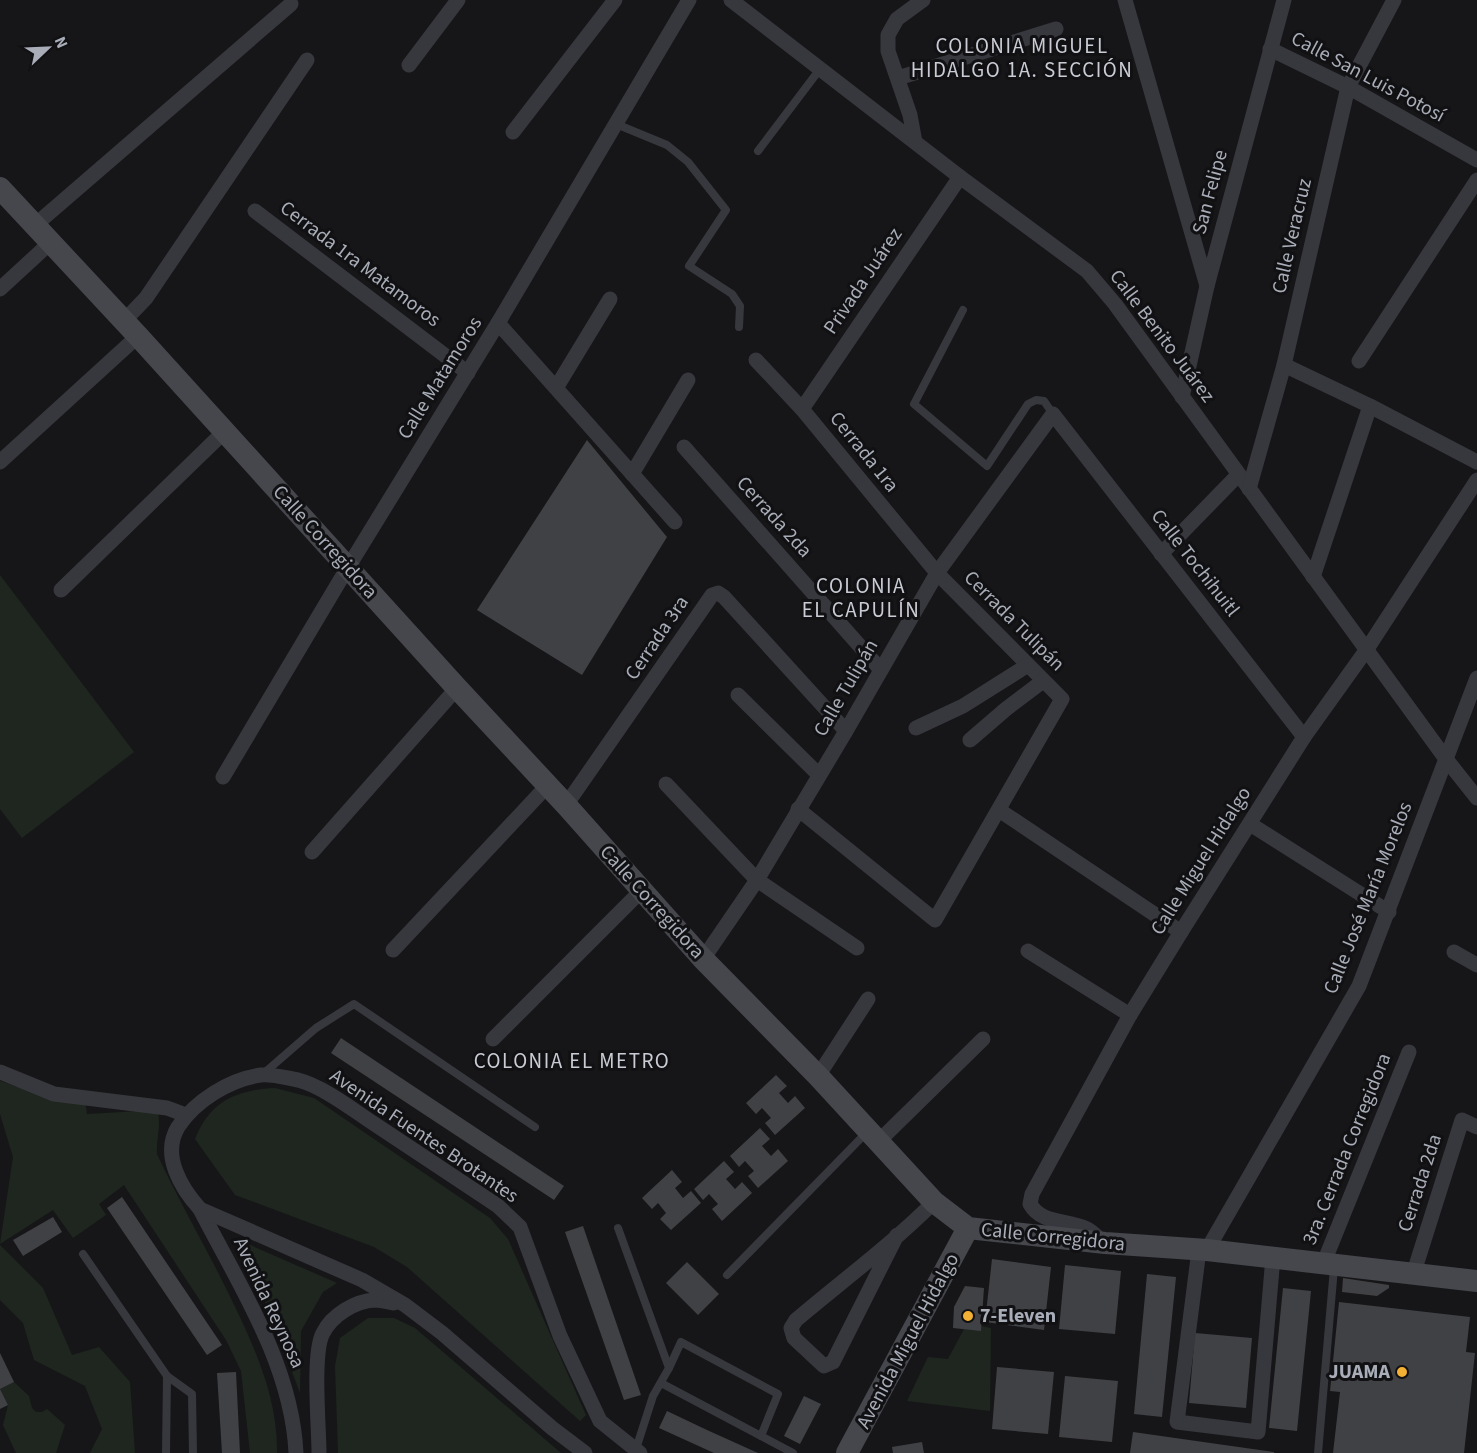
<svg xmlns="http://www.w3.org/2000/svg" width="1477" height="1453" viewBox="0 0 1477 1453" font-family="'Source Sans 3',sans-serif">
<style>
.green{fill:#1e261f}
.building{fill:#404145}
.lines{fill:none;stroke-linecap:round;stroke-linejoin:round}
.lane{stroke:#37383d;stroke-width:8}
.street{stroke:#37383d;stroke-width:15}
.secondary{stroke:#45474d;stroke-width:22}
.poi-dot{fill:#f2b134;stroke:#111113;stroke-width:2}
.labels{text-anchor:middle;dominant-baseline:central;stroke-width:6;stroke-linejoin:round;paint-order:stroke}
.street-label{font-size:20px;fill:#a8adb8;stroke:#111113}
.poi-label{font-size:20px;font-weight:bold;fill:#a8adb8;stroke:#111113;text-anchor:start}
.neighbourhood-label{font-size:21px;letter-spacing:1.5px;fill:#c9ccd4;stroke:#111113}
</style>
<rect width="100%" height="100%" fill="#161618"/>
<g class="green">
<path d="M 0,575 L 134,752 L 22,838 L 0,809 Z"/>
<path d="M 0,1081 L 54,1099 L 85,1100 L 87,1114 L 157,1110 C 162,1123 156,1139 157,1154 C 182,1208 213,1259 238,1313 C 259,1357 278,1404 277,1453 L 250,1453 L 241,1371 L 226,1340 L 124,1185 L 99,1204 L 106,1215 L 73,1238 L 53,1210 L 0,1244 L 13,1157 L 0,1114 Z"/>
<path d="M 275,1088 L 314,1098 L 490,1218 L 508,1239 L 586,1415 L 580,1421 L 407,1267 L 374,1247 L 235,1195 L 195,1139 C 210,1101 236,1090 275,1088 Z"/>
<path d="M 234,1238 L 337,1283 L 323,1292 L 301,1331 L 300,1393 L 269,1311 Z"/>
<path d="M 0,1245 L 43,1288 L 72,1355 L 99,1347 L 130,1382 L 135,1453 L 90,1453 L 102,1429 L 85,1386 L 34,1360 L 23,1323 L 0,1300 Z"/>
<path d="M 368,1318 L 394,1318 L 415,1328 L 561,1453 L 338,1453 L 335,1366 L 340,1338 Z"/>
<path d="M 981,1326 L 991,1328 L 990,1411 L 907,1401 L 928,1357 L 948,1359 L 964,1329 Z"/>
<path d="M 14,1382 L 29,1396 L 32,1408 L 36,1412 L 42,1412 L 47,1409 L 65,1425 L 56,1453 L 16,1453 L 3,1425 L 8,1405 L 0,1389 Z"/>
</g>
<g class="building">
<path d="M 587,440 L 667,537 L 582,675 L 477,610 Z"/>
<path d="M 341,1038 L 564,1186 L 554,1200 L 331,1053 Z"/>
<path d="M 776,1075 L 787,1086 L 779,1093 L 788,1103 L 795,1096 L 805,1108 L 775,1135 L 765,1123 L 771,1118 L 762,1108 L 756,1114 L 746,1103 Z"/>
<path d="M 760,1128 L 770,1139 L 762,1146 L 771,1156 L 778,1149 L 788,1161 L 758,1188 L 748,1176 L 754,1171 L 745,1161 L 739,1167 L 730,1156 Z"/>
<path d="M 724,1161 L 734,1172 L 726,1179 L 735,1189 L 742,1182 L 752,1193 L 722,1221 L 712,1209 L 718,1204 L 709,1194 L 703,1200 L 694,1189 Z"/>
<path d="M 672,1170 L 682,1182 L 675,1188 L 683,1198 L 691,1191 L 701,1203 L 671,1230 L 660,1219 L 666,1213 L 658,1203 L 652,1209 L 642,1198 Z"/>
<path d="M 122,1197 L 222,1345 L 207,1355 L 107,1208 Z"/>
<path d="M 53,1217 L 62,1232 L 23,1256 L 13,1240 Z"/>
<path d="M 583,1226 L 641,1395 L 624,1400 L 565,1232 Z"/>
<path d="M 992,1259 L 1051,1267 L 1044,1330 L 985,1322 Z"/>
<path d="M 687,1262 L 719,1294 L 698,1315 L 666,1283 Z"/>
<path d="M 1065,1265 L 1121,1271 L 1115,1334 L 1059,1329 Z"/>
<path d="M 1147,1274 L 1176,1277 L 1162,1417 L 1134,1414 Z"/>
<path d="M 1343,1278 L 1389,1285 L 1389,1288 L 1377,1296 L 1342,1292 Z"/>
<path d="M 965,1286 L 984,1288 L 981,1331 L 953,1328 L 954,1307 Z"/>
<path d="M 1283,1288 L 1311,1291 L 1297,1431 L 1269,1428 Z"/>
<path d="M 1339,1302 L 1470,1317 L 1466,1352 L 1475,1353 L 1464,1453 L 1333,1453 L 1340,1392 L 1330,1391 Z"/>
<path d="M 1195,1333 L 1252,1338 L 1246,1408 L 1189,1403 Z"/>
<path d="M 0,1353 L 14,1382 L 0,1389 L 8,1405 L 0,1409 Z"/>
<path d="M 997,1367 L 1054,1372 L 1048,1434 L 992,1429 Z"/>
<path d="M 236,1372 L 240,1453 L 222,1453 L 217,1373 Z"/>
<path d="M 1065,1376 L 1118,1381 L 1112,1442 L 1059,1437 Z"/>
<path d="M 804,1396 L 821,1404 L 800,1444 L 784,1436 Z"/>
<path d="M 667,1411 L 707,1430 L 758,1453 L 714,1453 L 659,1428 Z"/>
<path d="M 1133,1432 L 1274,1452 L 1274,1453 L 1130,1453 Z"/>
<path d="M 922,1442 L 924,1453 L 893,1453 L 892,1447 Z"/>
</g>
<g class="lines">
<g class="lane">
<path d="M 616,124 L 667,145 L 688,162 L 726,210 L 689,266 L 732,294 L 740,306 L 739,327"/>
<path d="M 758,151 L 820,69"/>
<path d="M 963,310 L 914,404 L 987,466 L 1028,404 L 1036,400 L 1044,401 L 1053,414"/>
<path d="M 263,1074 L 316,1028 L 354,1004 L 535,1127"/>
<path d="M 618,1228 L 669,1368 L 653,1396 L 635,1452"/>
<path d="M 83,1254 L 167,1376 L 192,1394 L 193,1453"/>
<path d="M 727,1275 L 867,1132"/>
<path d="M 661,1383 L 761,1436 L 778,1394 L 681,1342 L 669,1368"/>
<path d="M 761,1436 L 793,1453"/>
<path d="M 166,1453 L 167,1376"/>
<path d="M 1318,1453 L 1334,1268"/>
</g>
<g class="street">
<path d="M 731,0 L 960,177 L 1087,271 L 1115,304 L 1446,759 L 1477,798"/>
<path d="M 1125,0 L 1207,286"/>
<path d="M 1270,49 L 1348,87 L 1477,160"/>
<path d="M 409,65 L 458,0"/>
<path d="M 898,78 L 1056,29"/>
<path d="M 513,132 L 615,0"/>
<path d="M 915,142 L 910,115 L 888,51 L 888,35 L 897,19 L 923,0"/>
<path d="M 255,211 L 468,373"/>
<path d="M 34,226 L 291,4"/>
<path d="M 0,289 L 51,242"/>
<path d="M 124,321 L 146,298 L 307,60"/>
<path d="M 498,323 L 675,522"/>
<path d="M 756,360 L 802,409 L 937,573 L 1062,699 L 935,920 L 798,809"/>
<path d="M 1359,361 L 1477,180"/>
<path d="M 1284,365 L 1370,406 L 1477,462"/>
<path d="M 556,388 L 610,299"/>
<path d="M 1182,397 L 1207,286 L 1284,0"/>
<path d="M 802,409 L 960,177"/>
<path d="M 684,447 L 881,670"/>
<path d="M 0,462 L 138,336"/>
<path d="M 632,474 L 688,380"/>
<path d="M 1249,489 L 1284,365 L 1348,87 L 1394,0"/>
<path d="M 1161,554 L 1238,475"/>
<path d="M 1313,577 L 1370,406"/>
<path d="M 61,590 L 225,431"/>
<path d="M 738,695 L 819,775"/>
<path d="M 916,728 L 963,706 L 1028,665"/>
<path d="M 970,740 L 1006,709 L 1043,681"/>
<path d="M 223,777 L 339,582 L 498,323 L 689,0"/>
<path d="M 666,784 L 757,880 L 857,948"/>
<path d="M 566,805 L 712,595 L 718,593 L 724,597 L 846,731"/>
<path d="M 999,810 L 1181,932"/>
<path d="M 1250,824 L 1389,912"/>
<path d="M 312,852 L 457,688"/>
<path d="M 393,950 L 548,785"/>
<path d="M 1028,951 L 1130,1015"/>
<path d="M 1454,952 L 1477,965"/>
<path d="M 703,959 L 757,880 L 846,731 L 937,573 L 1053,414 L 1304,737"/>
<path d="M 493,1039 L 641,891"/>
<path d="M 0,1072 L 54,1094 L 167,1108 L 186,1115"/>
<path d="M 818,1076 L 868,999"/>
<path d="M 879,1141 L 983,1039"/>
<path d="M 200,1209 C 239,1285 292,1365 296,1453"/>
<path d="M 897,1235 L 833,1362 L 824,1366 L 794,1338 L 791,1328 L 796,1320 C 842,1281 891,1245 934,1202"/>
<path d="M 1103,1242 C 1098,1238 1093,1232 1087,1229 C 1068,1219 1042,1225 1030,1204 L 1032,1194 L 1130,1015 L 1181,932 L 1304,737 L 1367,649 L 1477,480"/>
<path d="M 1199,1250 L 1177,1422 L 1258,1432 L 1273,1257"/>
<path d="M 1207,1250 L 1359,986 L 1477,678"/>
<path d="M 1324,1262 L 1409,1052"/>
<path d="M 1413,1275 L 1462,1120 L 1477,1127"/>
<path d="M 319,1453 C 319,1427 312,1353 323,1333 C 332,1315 355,1301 375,1300 C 381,1300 388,1302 394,1303"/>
<path d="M 585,1453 L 552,1428 L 442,1333 L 405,1305 L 362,1280 L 200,1209 C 181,1188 161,1155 178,1127 C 195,1101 230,1079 261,1075 C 272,1074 287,1078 298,1080 C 322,1086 352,1109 373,1123 C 415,1151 456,1178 498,1206 L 520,1227 L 560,1336 L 600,1421 L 640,1453"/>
</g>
<g class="secondary">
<path d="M 0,188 L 138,336 L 457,688 L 566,805 L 703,959 L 818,1076 L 934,1202 L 968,1228 L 1105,1243 L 1207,1250 L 1477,1281"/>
<path d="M 847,1453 L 968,1228"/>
</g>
</g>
<g class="poi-dot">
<circle cx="968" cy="1316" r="6"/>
<circle cx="1402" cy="1372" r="6"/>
</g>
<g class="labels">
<g class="street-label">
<text transform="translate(1368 77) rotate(28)">Calle San Luis Potosí</text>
<text transform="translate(1210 192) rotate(-75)">San Felipe</text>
<text transform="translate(1292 236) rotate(-77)">Calle Veracruz</text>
<text transform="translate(360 264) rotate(37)">Cerrada 1ra Matamoros</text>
<text transform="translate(863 281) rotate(-56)">Privada Juárez</text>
<text transform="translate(1162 336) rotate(53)">Calle Benito Juárez</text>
<text transform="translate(440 378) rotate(-58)">Calle Matamoros</text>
<text transform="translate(864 452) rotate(51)">Cerrada 1ra</text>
<text transform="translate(774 517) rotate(48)">Cerrada 2da</text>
<text transform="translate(325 542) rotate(48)">Calle Corregidora</text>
<text transform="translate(1195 563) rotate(52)">Calle Tochihuitl</text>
<text transform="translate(1014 621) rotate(45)">Cerrada Tulipán</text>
<text transform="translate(657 638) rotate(-56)">Cerrada 3ra</text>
<text transform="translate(846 688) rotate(-60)">Calle Tulipán</text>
<text transform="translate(1201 861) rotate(-58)">Calle Miguel Hidalgo</text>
<text transform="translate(1368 898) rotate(-68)">Calle José María Morelos</text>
<text transform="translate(652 902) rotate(48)">Calle Corregidora</text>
<text transform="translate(424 1136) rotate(34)">Avenida Fuentes Brotantes</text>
<text transform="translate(1347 1149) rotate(-68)">3ra. Cerrada Corregidora</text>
<text transform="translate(1420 1183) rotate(-72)">Cerrada 2da</text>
<text transform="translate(1053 1237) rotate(6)">Calle Corregidora</text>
<text transform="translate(269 1303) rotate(65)">Avenida Reynosa</text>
<text transform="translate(908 1341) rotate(-62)">Avenida Miguel Hidalgo</text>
</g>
<g class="poi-label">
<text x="980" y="1316">7-Eleven</text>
<text x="1390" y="1372" text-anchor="end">JUAMA</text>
</g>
<g class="neighbourhood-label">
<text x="1022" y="46">COLONIA MIGUEL<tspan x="1022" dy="24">HIDALGO 1A. SECCIÓN</tspan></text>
<text x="861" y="586">COLONIA<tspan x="861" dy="24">EL CAPULÍN</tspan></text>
<text x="572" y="1061">COLONIA EL METRO</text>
</g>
</g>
<g transform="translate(48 48) rotate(67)" stroke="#111113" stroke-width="4.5" paint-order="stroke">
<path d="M0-4.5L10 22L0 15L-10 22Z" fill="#a8adb8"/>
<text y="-9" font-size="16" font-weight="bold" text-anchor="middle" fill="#a8adb8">N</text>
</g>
</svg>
